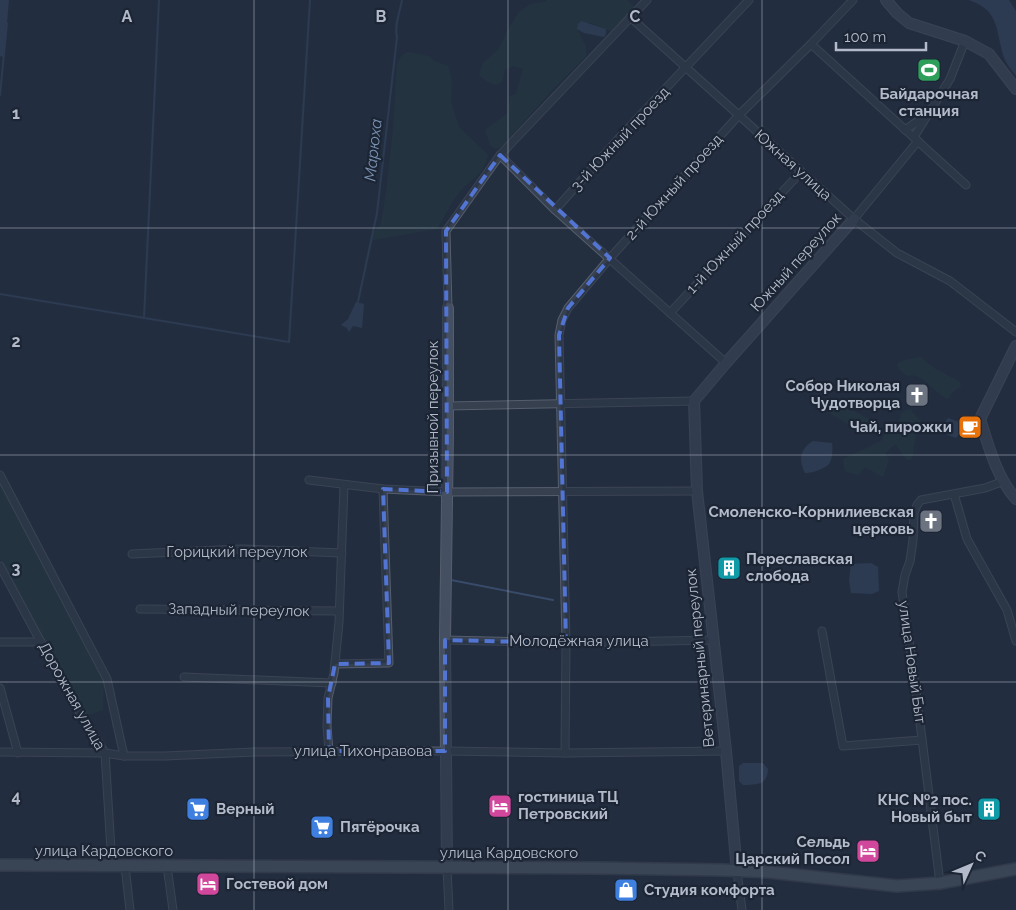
<svg xmlns="http://www.w3.org/2000/svg" width="1016" height="910" viewBox="0 0 1016 910" font-family="Raleway,sans-serif">
<style>
.green{fill:#253c40}
.water{fill:#384b69}
.lines{fill:none;stroke-linecap:round;stroke-linejoin:round}
.stream{stroke:#384b69;stroke-width:2}
.street-casing{stroke:#555e6d;stroke-width:9}
.secondary-casing{stroke:#555e6d;stroke-width:12}
.primary-casing{stroke:#404958;stroke-width:14}
.street{stroke:#37404f;stroke-width:7}
.secondary{stroke:#454f62;stroke-width:10}
.primary{stroke:#555f6f;stroke-width:11}
.marked{fill:none;stroke:#5274d3;stroke-width:4;stroke-dasharray:10 6;stroke-linejoin:round}
.grid{fill:none;stroke:#b3bbca;stroke-width:1;stroke-opacity:0.55}
.labels{text-anchor:middle;dominant-baseline:central;stroke-width:4.5;stroke-linejoin:round;paint-order:stroke}
.poi-label{font-size:15px;font-weight:bold;fill:#b3bbca;stroke:#1c2534;text-anchor:start}
.street-label{font-size:15px;fill:#b3bbca;stroke:#1c2534}
.water-label{font-size:16px;font-style:italic;fill:#7a91b2;stroke:#1c2534}
.grid-label{font-size:16px;text-anchor:middle;font-weight:bold;fill:#b3bbca;stroke:#1c2534;stroke-width:4.5;stroke-linejoin:round;paint-order:stroke}
</style>
<rect width="100%" height="100%" fill="#232e3f"/>
<g class="green">
<path d="M 547,0 L 627,0 L 635,8 L 611,31 L 591,23 L 577,29 L 586,47 L 586,56 L 553,89 L 502,146 L 495,149 L 490,145 L 485,130 L 508,113 L 510,96 L 516,94 L 523,69 L 513,66 L 505,69 L 502,82 L 495,85 L 486,81 L 479,75 L 483,63 L 498,50 L 509,28 L 519,12 L 531,4 L 545,2 Z"/>
<path d="M 408,52 L 429,56 L 434,61 L 448,66 L 452,81 L 451,102 L 459,127 L 488,155 C 483,175 475,176 462,189 C 452,200 445,216 437,229 L 372,240 L 374,232 L 381,224 L 386,192 L 393,130 L 397,65 L 401,56 Z"/>
<path d="M 920,357 L 934,368 L 960,382 L 961,386 L 952,393 L 948,399 C 935,394 922,371 907,376 L 899,369 L 897,364 L 904,360 Z"/>
<path d="M 834,401 L 871,420 L 872,426 L 864,433 L 826,411 L 826,405 Z"/>
<path d="M 910,409 L 921,422 L 916,433 L 912,459 L 907,460 L 895,444 L 885,453 L 889,460 L 883,477 L 865,467 L 858,475 L 845,471 L 843,459 L 881,441 L 885,434 L 898,424 L 902,412 Z"/>
<path d="M 0,479 L 104,680 L 103,710 L 87,715 L 74,698 L 0,559 Z"/>
</g>
<g class="water">
<path d="M 0,0 L 9,0 L 4,57 L 0,56 Z"/>
<path d="M 969,0 L 1009,0 L 1016,11 L 1016,76 C 1012,71 1008,66 1005,60 C 995,34 1002,11 969,0 Z"/>
<path d="M 581,21 L 606,29 L 606,34 L 604,37 L 584,33 L 577,29 L 578,24 Z"/>
<path d="M 356,302 L 364,304 L 362,328 L 353,326 L 349,332 L 347,328 L 341,325 L 348,319 Z"/>
<path d="M 948,418 L 962,423 L 962,431 L 956,438 L 943,433 L 943,425 Z"/>
<path d="M 813,441 L 832,443 C 833,449 832,460 829,464 C 826,468 810,474 805,473 C 798,459 800,449 813,441 Z"/>
<path d="M 871,563 L 878,567 L 879,591 L 872,594 L 851,593 L 849,580 L 851,564 Z"/>
<path d="M 743,763 L 763,763 L 768,769 C 767,786 757,784 743,785 L 739,781 L 739,766 Z"/>
</g>
<g class="lines">
<g class="stream">
<path d="M 0,95 L 7,23"/>
<path d="M 0,294 L 289,342 L 310,0"/>
<path d="M 358,302 L 377,213 L 397,37 C 394,25 400,12 402,0"/>
<path d="M 144,318 L 159,0"/>
<path d="M 451,580 L 553,600"/>
</g>
<g class="street-casing">
<g id="street">
<path d="M 630,17 L 854,219 L 897,253 L 950,281 L 1016,332"/>
<path d="M 811,44 L 966,185"/>
<path d="M 905,130 L 925,116"/>
<path d="M 914,137 L 950,79 L 965,41"/>
<path d="M 500,155 L 555,210 L 726,363"/>
<path d="M 555,210 L 620,137 L 749,0"/>
<path d="M 854,219 L 918,141"/>
<path d="M 448,308 L 446,231 L 500,155 L 647,0"/>
<path d="M 670,313 L 801,172"/>
<path d="M 448,406 L 694,401"/>
<path d="M 0,475 L 107,679 L 124,756"/>
<path d="M 309,480 L 383,489 L 447,492 L 697,491"/>
<path d="M 954,494 L 967,539 L 1007,610 L 1016,641"/>
<path d="M 132,554 L 241,549 L 342,553"/>
<path d="M 0,566 L 72,700 L 105,753 L 112,866"/>
<path d="M 140,609 L 339,611"/>
<path d="M 822,631 L 843,746 L 922,740"/>
<path d="M 445,640 L 566,643 L 714,640"/>
<path d="M 0,642 L 41,642"/>
<path d="M 335,664 L 389,663 L 383,489"/>
<path d="M 184,677 L 332,683"/>
<path d="M 0,688 L 18,753"/>
<path d="M 329,751 L 327,726 L 328,698 L 334,673 L 339,622 L 344,485"/>
<path d="M 0,752 L 105,753 L 124,756 L 165,756 L 254,752 L 445,751 L 565,753 L 726,751"/>
<path d="M 565,753 L 566,643 L 559,335 L 562,320 L 568,308 L 610,258 L 739,115 L 811,44 L 853,0"/>
<path d="M 125,866 L 130,910"/>
<path d="M 167,866 L 173,910"/>
<path d="M 447,868 L 449,910"/>
<path d="M 737,871 L 742,910"/>
<path d="M 940,883 L 914,675 L 902,592 L 905,575 L 910,561 L 913,540 L 914,513 L 917,505 L 921,500 L 985,488 L 1004,481"/>
</g>
</g>
<g class="secondary-casing">
<g id="secondary">
<path d="M 886,0 L 897,13 L 909,23 L 965,41 L 989,54 L 1016,89"/>
<path d="M 1016,346 L 980,419 C 988,445 997,478 1016,499"/>
<path d="M 447,868 L 445,640 L 448,432 L 448,308"/>
<path d="M 737,871 L 726,751 L 697,491 L 694,401 L 726,363 L 854,219"/>
</g>
</g>
<g class="primary-casing">
<path id="primary" d="M 0,865 L 598,868 L 723,870 L 769,872 L 897,886 L 940,883 L 1016,869"/>
</g>
<use href="#street" class="street"/>
<use href="#secondary" class="secondary"/>
<use href="#primary" class="primary"/>
</g>
<path d="M0 0H1016V910H0ZM 500,155 L 610,258 L 568,308 L 559,335 L 566,643 L 445,640 L 445,751 L 329,751 L 328,698 L 335,664 L 389,663 L 383,489 L 447,492 L 446,231 Z" fill="#232e3f" fill-opacity=".55" fill-rule="evenodd"/>
<path class="marked" d="M 500,155 L 610,258 L 568,308 L 559,335 L 566,643 L 445,640 L 445,751 L 329,751 L 328,698 L 335,664 L 389,663 L 383,489 L 447,492 L 446,231 Z"/>
<path class="grid" d="M 254,0 L 254,910M 508,0 L 508,910M 762,0 L 762,910M 0,228 L 1016,228M 0,455 L 1016,455M 0,682 L 1016,682"/>
<defs>
<g id="stadium-square" transform="scale(1.25)"><rect x="-9" y="-9" width="18" height="18" rx="4" fill="#2e9e5b" stroke="#1c2534"/><path d="M0-5a6.5 5 0 1 0 0 10a6.5 5 0 1 0 0-10ZM-3.5-1.8h7v3.6h-7Z" fill="#fff"/></g>
<g id="church-square" transform="scale(1.25)"><rect x="-9" y="-9" width="18" height="18" rx="4" fill="#6b7280" stroke="#1c2534"/><path d="M-1.2-6h2.4v3.5h3.3v2.4h-3.3V6h-2.4V-.1h-3.3v-2.4h3.3Z" fill="#fff"/></g>
<g id="cafe-square" transform="scale(1.25)"><rect x="-9" y="-9" width="18" height="18" rx="4" fill="#e8710a" stroke="#1c2534"/><path d="M-5.5-4.5H6V0H3Q3 3.5 0 3.5H-2.5Q-5.5 3.5-5.5 0ZM3-3.2v2h1.7v-2ZM-6 4.5H4V6H-6Z" fill="#fff"/></g>
<g id="building-square" transform="scale(1.25)"><rect x="-9" y="-9" width="18" height="18" rx="4" fill="#0f9aa8" stroke="#1c2534"/><path d="M-4-6H4V6H1V3H-1V6H-4ZM-2.5-4.3h1.7v1.8h-1.7ZM.8-4.3h1.7v1.8H.8ZM-2.5-1h1.7V.8h-1.7ZM.8-1h1.7V.8H.8Z" fill="#fff"/></g>
<g id="hotel-square" transform="scale(1.25)"><rect x="-9" y="-9" width="18" height="18" rx="4" fill="#d1479c" stroke="#1c2534"/><path d="M-6-4.5h1.5V1H6V5H4.5V3h-9V5H-6ZM-4 0a1.8 1.8 0 1 1 3.6 0ZM.5 0V-2.5h3Q6-2.5 6 0Z" fill="#fff"/></g>
<g id="supermarket-square" transform="scale(1.25)"><rect x="-9" y="-9" width="18" height="18" rx="4" fill="#3f7fe0" stroke="#1c2534"/><path d="M-6-5.5h2.5l.6 2H6L4.5 2H-2.5L-4.4-4H-6ZM-1.5 3.2a1.3 1.3 0 1 0 .1 0ZM3 3.2a1.3 1.3 0 1 0 .1 0Z" fill="#fff"/></g>
<g id="shop-square" transform="scale(1.25)"><rect x="-9" y="-9" width="18" height="18" rx="4" fill="#3f7fe0" stroke="#1c2534"/><path d="M-5-2.5h2.3a2.7 3.5 0 0 1 5.4 0H5L5.5 6h-11ZM-1.5-2.5h3a1.5 2.3 0 0 0-3 0Z" fill="#fff"/></g>
</defs>
<g fill-rule="evenodd">
<use href="#stadium-square" x="929" y="70"/>
<use href="#church-square" x="917" y="395"/>
<use href="#cafe-square" x="970" y="427"/>
<use href="#church-square" x="931" y="521"/>
<use href="#building-square" x="729" y="568"/>
<use href="#hotel-square" x="500" y="806"/>
<use href="#supermarket-square" x="198" y="809"/>
<use href="#building-square" x="989" y="809"/>
<use href="#supermarket-square" x="322" y="827"/>
<use href="#hotel-square" x="868" y="851"/>
<use href="#hotel-square" x="208" y="884"/>
<use href="#shop-square" x="626" y="890"/>
</g>
<g class="labels">
<g class="poi-label">
<text x="929" y="94" text-anchor="middle">Байдарочная<tspan x="929" dy="17">станция</tspan></text>
<text x="900" y="386" text-anchor="end">Собор Николая<tspan x="900" dy="17">Чудотворца</tspan></text>
<text x="952" y="427" text-anchor="end">Чай, пирожки</text>
<text x="914" y="512" text-anchor="end">Смоленско-Корнилиевская<tspan x="914" dy="17">церковь</tspan></text>
<text x="746" y="559">Переславская<tspan x="746" dy="17">слобода</tspan></text>
<text x="518" y="797">гостиница ТЦ<tspan x="518" dy="17">Петровский</tspan></text>
<text x="972" y="800" text-anchor="end">КНС №2 пос.<tspan x="972" dy="17">Новый быт</tspan></text>
<text x="216" y="809">Верный</text>
<text x="340" y="827">Пятёрочка</text>
<text x="850" y="842" text-anchor="end">Сельдь<tspan x="850" dy="17">Царский Посол</tspan></text>
<text x="226" y="884">Гостевой дом</text>
<text x="644" y="890">Студия комфорта</text>
</g>
<g class="street-label">
<text transform="translate(620 139) rotate(-47)">3-й Южный проезд</text>
<text transform="translate(793 165) rotate(42)">Южная улица</text>
<text transform="translate(674 187) rotate(-48)">2-й Южный проезд</text>
<text transform="translate(735 242) rotate(-47)">1-й Южный проезд</text>
<text transform="translate(796 262) rotate(-48)">Южный переулок</text>
<text transform="translate(433 417) rotate(-90)">Призывной переулок</text>
<text x="237" y="552">Горицкий переулок</text>
<text transform="translate(239 610) rotate(1)">Западный переулок</text>
<text x="579" y="641">Молодёжная улица</text>
<text transform="translate(700 658) rotate(-96)">Ветеринарный переулок</text>
<text transform="translate(912 662) rotate(82)">улица Новый Быт</text>
<text transform="translate(72 696) rotate(61)">Дорожная улица</text>
<text x="363" y="751">улица Тихонравова</text>
<text x="104" y="851">улица Кардовского</text>
<text x="509" y="853">улица Кардовского</text>
</g>
<g class="water-label">
<text transform="translate(373 150) rotate(-84)">Марюха</text>
</g>
</g>
<g class="grid-label">
<text x="127" y="22">A</text>
<text x="381" y="22">B</text>
<text x="635" y="22">C</text>
<text x="16" y="119">1</text>
<text x="16" y="347">2</text>
<text x="16" y="574">3</text>
<text x="16" y="802">4</text>
</g>
<g transform="translate(971 865) rotate(46)" stroke="#1c2534" stroke-width="4" paint-order="stroke">
<path d="M0-4L9 19L0 12L-9 19Z" fill="#b3bbca"/>
<text y="-8" font-size="14" font-weight="bold" text-anchor="middle" fill="#b3bbca">С</text>
</g>
<path d="M836 42v8h90v-8" fill="none" stroke="#b3bbca" stroke-width="2.5"/>
<text x="844" y="42" font-size="15" fill="#b3bbca" stroke="#1c2534" stroke-width="4" paint-order="stroke">100 m</text>
</svg>
